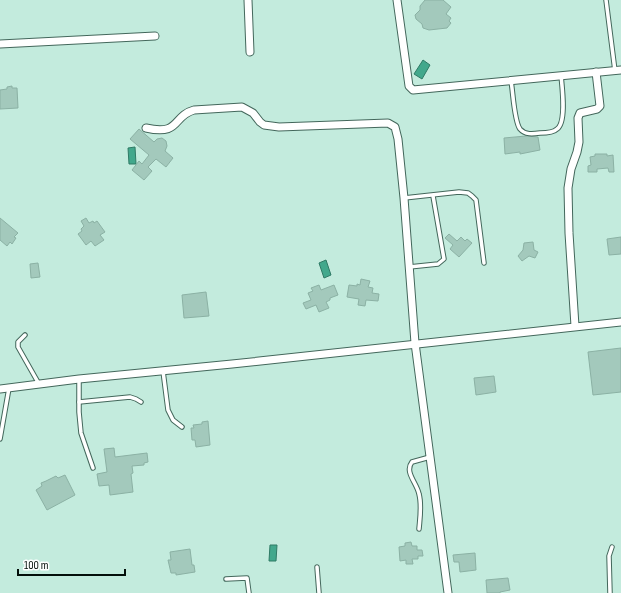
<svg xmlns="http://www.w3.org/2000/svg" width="621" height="593" viewBox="0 0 621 593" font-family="'Sofia Sans Condensed',sans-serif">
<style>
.water{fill:#42a88c;stroke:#2f7a65}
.building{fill:#a3c9bc;stroke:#8bb1a4}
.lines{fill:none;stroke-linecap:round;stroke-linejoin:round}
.service-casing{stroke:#43675b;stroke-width:5.5}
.minor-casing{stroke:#43675b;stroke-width:9}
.service{stroke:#fff;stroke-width:3.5}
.minor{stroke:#fff;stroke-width:7}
</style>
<rect width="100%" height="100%" fill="#c3ebdd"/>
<g class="water">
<path d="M 423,60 L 430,65 L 422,79 L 414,74 Z"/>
<path d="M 135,147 L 136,164 L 129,164 L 128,148 Z"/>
<path d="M 326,260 L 331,275 L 324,278 L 319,263 Z"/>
<path d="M 270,545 L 277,545 L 276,561 L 269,561 Z"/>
</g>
<g class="building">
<path d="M 425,0 L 443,0 L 451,7 L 446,14 L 451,18 L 449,21 L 451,23 L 447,28 L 429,30 L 423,28 L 422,24 L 416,19 L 415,15 L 420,10 L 420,6 Z"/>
<path d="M 12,86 L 12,88 L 17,88 L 18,108 L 0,109 L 0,90 L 7,89 L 7,87 Z"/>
<path d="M 139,129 L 154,142 L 157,139 L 162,138 L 166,141 L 167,146 L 165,151 L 173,158 L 166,167 L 156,159 L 148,167 L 152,171 L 144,180 L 132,170 L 139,161 L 142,164 L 149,155 L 130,139 Z"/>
<path d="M 526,136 L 538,137 L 540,150 L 520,154 L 520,152 L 505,154 L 504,138 Z"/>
<path d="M 595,154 L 607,154 L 607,156 L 613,155 L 614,172 L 609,172 L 608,168 L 597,169 L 597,172 L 588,172 L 588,166 L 591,165 L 590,157 L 595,156 Z"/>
<path d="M 0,218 L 18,233 L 14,237 L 16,238 L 12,244 L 10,242 L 7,246 L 0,240 Z"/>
<path d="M 86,218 L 89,223 L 93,221 L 94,223 L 97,221 L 105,232 L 100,235 L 104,240 L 95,246 L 91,241 L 86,245 L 78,234 L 82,231 L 81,229 L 84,226 L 81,221 Z"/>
<path d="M 449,234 L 457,241 L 461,237 L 465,241 L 467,239 L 472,243 L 459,257 L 450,249 L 453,245 L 445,238 Z"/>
<path d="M 621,237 L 621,254 L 609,255 L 607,239 Z"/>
<path d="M 533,242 L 534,250 L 538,252 L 535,258 L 529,256 L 522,261 L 518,256 L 523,250 L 524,243 Z"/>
<path d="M 38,263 L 40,277 L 31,278 L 30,264 Z"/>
<path d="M 361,279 L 370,281 L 368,287 L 373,288 L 372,293 L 379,294 L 378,301 L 366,300 L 365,306 L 358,305 L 359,299 L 347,297 L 349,285 L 357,286 L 357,284 L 360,285 Z"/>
<path d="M 319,285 L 321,290 L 334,285 L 338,295 L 330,298 L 330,300 L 326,302 L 329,308 L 319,312 L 316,305 L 306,309 L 303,303 L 311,300 L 308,293 L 313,291 L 311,288 Z"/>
<path d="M 206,292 L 209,316 L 184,318 L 182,295 Z"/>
<path d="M 621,348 L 621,392 L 593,395 L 588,352 Z"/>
<path d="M 494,376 L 496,392 L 476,395 L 474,378 Z"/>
<path d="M 208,421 L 210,445 L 196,447 L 195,440 L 192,440 L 191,428 L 194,428 L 193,425 L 202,424 L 202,422 Z"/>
<path d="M 114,448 L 115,457 L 147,453 L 148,462 L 144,463 L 144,465 L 132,466 L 133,473 L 131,474 L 133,492 L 110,495 L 109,485 L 99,486 L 97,474 L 107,472 L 104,449 Z"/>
<path d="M 65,475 L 75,495 L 47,510 L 36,490 L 42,486 L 41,483 L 46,481 L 56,476 L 58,478 Z"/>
<path d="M 411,542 L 412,546 L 417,546 L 417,550 L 422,550 L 423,556 L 418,556 L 418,559 L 412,559 L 413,564 L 406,564 L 406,560 L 400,561 L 399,547 L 405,546 L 405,543 Z"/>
<path d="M 190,549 L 192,565 L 194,565 L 195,572 L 176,575 L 176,573 L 171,573 L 168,560 L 171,560 L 170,552 Z"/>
<path d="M 475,553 L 476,570 L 460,572 L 459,562 L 454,562 L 453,555 Z"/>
<path d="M 508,578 L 510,590 L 500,592 L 500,593 L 487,593 L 486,580 Z"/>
</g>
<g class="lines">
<g class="service-casing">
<g id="service">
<path d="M 606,0 L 615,71"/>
<path d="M 511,81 C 513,91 514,121 520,129 C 525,135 533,134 540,133 C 545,133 553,133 557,129 C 567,122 562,87 561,75"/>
<path d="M 404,198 L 459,192 L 468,193 L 472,196 L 476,200 L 477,208 L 484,263"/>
<path d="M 409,267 L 438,264 L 444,259 L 433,196"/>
<path d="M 25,335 L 18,342 L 18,347 L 39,384"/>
<path d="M 163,371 L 168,410 L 173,420 L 182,427"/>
<path d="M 79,379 L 79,412 L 81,433 L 93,468"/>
<path d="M 79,402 L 130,397 L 136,399 L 141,402"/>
<path d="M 0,439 L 9,388"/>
<path d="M 419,529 C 420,517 422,505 419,494 C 417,483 404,472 412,462 L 430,457"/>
<path d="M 317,567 L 319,593"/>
<path d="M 226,579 L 247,578 L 249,593"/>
<path d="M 610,593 L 609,556 L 612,547"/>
</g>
</g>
<g class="minor-casing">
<g id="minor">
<path d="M 248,0 L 250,52"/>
<path d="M 397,0 L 409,86 L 413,90 L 621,70"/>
<path d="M 0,44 L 155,36"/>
<path d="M 146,128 C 181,136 172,116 194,110 L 242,107 L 253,113 L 260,122 L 264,125 L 279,127 L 388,123 L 395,127 L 398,139 L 404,198 L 415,343 L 448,593"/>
<path d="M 575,326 L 569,233 L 568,188 L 571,169 L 577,152 L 579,142 L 578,118 L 580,113 L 597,109 L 600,106 L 596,72"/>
<path d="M 0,389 L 79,379 L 232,364 L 621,322"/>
</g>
</g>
<use href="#service" class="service"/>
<use href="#minor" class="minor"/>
</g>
<path d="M18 569v6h107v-6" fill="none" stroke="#030f0a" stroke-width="2"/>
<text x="24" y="569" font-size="12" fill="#030f0a" stroke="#ffffff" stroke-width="3" paint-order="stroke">100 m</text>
</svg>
